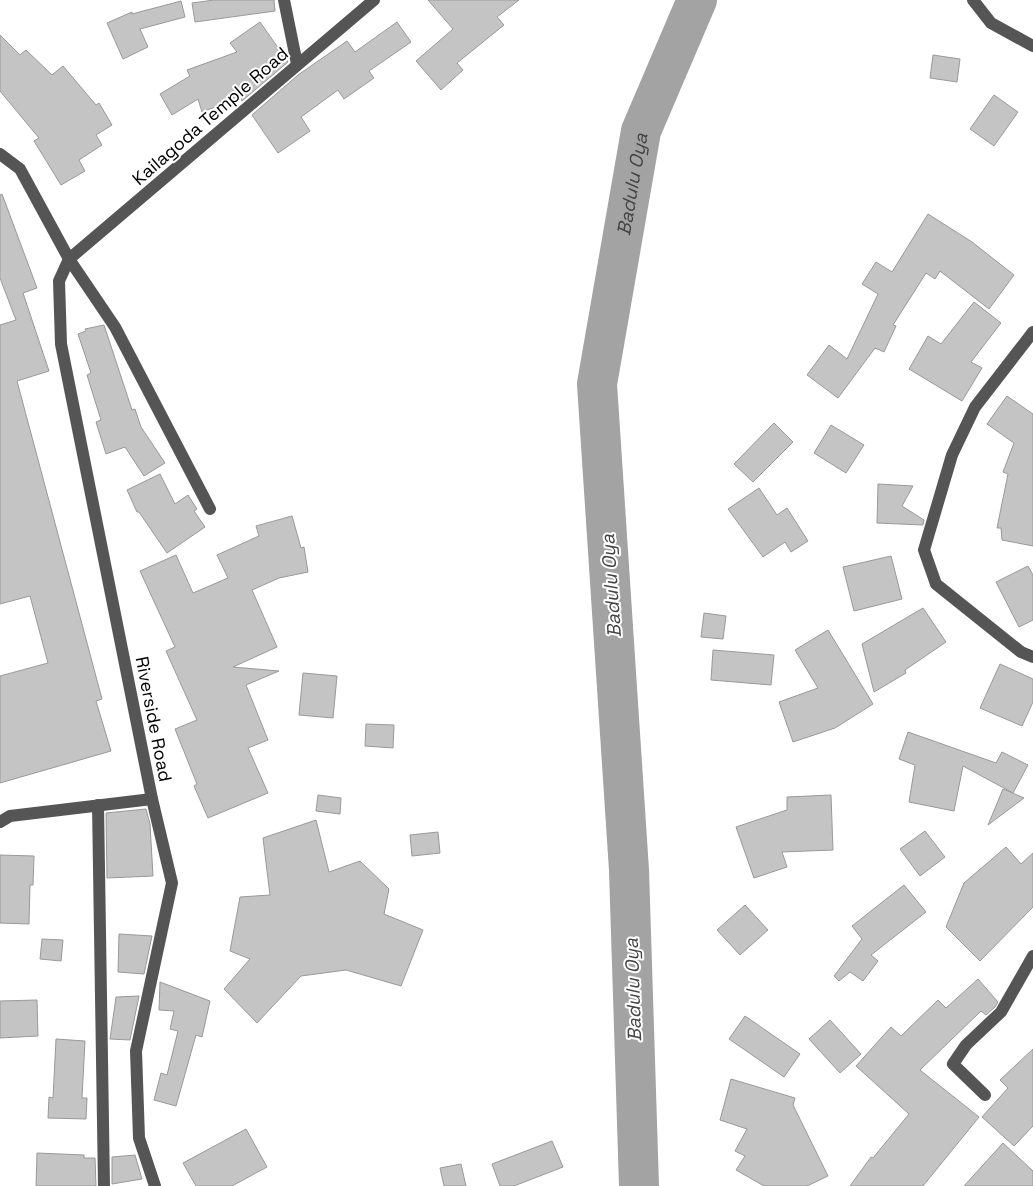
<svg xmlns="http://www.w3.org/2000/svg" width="1033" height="1186" viewBox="0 0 1033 1186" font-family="'Space Grotesk',sans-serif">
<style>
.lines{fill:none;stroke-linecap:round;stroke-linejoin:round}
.river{stroke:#a3a3a3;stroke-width:40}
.building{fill:#c4c4c4;stroke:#999}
.minor{stroke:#555;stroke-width:12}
.labels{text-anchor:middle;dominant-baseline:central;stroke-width:4;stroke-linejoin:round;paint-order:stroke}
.street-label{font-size:18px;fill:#000;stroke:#fff}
.water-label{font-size:19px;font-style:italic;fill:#444;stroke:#fff}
</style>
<rect width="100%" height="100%" fill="#fff"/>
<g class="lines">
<path class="river" id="s1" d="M 639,1186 L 629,870 L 597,384 L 641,131 L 697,0"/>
</g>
<g class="building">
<path d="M 214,0 L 274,0 L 275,11 L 195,22 L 192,3 Z"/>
<path d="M 428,0 L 519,0 L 497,17 L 504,25 L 457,63 L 463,70 L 441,90 L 416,61 L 453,29 Z"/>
<path d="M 181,1 L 185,17 L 140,29 L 148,47 L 123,59 L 107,23 L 132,12 L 132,14 Z"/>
<path d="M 260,22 L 288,62 L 242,101 L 240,98 L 202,112 L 198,99 L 172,115 L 160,94 L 190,76 L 187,70 L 237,52 L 230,43 Z"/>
<path d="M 397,22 L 411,42 L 369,71 L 374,78 L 344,99 L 338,90 L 301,117 L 310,131 L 278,153 L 252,115 L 298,75 L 347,41 L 355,52 Z"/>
<path d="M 0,35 L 20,55 L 26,50 L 52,75 L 63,66 L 96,105 L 99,103 L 112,125 L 96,135 L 102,145 L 79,160 L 85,171 L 61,185 L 34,141 L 39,138 L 0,91 Z"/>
<path d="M 933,55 L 960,59 L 957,82 L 930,78 Z"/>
<path d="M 994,95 L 1018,112 L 994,146 L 970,129 Z"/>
<path d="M 2,194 L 37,288 L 23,293 L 49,371 L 17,381 L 102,699 L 96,701 L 111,751 L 0,783 L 0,676 L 48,663 L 30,596 L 0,604 L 0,325 L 16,320 L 0,278 L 0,195 Z"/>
<path d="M 928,214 L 972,242 L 1014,275 L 989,309 L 940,271 L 935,279 L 926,273 L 893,325 L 896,326 L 884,352 L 875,348 L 838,398 L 807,375 L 829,345 L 847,359 L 878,294 L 862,284 L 876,262 L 892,272 Z"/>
<path d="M 974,302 L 1001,323 L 971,362 L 982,368 L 962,401 L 909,369 L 928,336 L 941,344 Z"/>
<path d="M 104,325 L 132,410 L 135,409 L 141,427 L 165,463 L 144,476 L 125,447 L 106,454 L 96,422 L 101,420 L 87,375 L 91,373 L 78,334 L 86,331 L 85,329 Z"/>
<path d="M 1007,396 L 1033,414 L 1033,546 L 1002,540 L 1001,528 L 997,528 L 1008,474 L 1003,472 L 1014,443 L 987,424 Z"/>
<path d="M 774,423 L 793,442 L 753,482 L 734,464 Z"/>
<path d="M 831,425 L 864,445 L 846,473 L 814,453 Z"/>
<path d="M 160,474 L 175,504 L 188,495 L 197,509 L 194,511 L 205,527 L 167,553 L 139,512 L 137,512 L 127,490 Z"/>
<path d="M 878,484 L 913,486 L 902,506 L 924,520 L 923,525 L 877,523 Z"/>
<path d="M 759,488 L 777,515 L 787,508 L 808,541 L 791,552 L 785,542 L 763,557 L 728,509 Z"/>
<path d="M 292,516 L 301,548 L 304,547 L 308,572 L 279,578 L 252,590 L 277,647 L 233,667 L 279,671 L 246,685 L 268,740 L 248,748 L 268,793 L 208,818 L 194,786 L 197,784 L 175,729 L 197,720 L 166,651 L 175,647 L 140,571 L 176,555 L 193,593 L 228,578 L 217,555 L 259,536 L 256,526 Z"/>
<path d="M 891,556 L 902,599 L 854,611 L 843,567 Z"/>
<path d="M 1028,566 L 1033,575 L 1033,620 L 1019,627 L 996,582 Z"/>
<path d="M 923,608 L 946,642 L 905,670 L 906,673 L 874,692 L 862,644 Z"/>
<path d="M 704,613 L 726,616 L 723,639 L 701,637 Z"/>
<path d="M 828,630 L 873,704 L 835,728 L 793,742 L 779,702 L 818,688 L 795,650 Z"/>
<path d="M 713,650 L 774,655 L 771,685 L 711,680 Z"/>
<path d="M 1000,664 L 1033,679 L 1033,702 L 1022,726 L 980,708 Z"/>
<path d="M 303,673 L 337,676 L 333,718 L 299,715 Z"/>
<path d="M 366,724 L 394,725 L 393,748 L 365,746 Z"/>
<path d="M 908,732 L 996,763 L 1002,752 L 1028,765 L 1013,793 L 963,766 L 954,811 L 909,802 L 915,765 L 899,759 Z"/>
<path d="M 1003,789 L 1024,798 L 988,825 Z"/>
<path d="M 318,795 L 341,798 L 340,814 L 316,811 Z"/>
<path d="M 831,795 L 833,850 L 782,852 L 787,867 L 754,878 L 736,827 L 787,810 L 787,797 Z"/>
<path d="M 146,809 L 150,824 L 153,876 L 107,878 L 106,813 Z"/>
<path d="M 316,820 L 329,872 L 360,861 L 389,889 L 384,914 L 423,930 L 401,986 L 346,970 L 301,976 L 257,1023 L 224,989 L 250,959 L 230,951 L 240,897 L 270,895 L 263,838 Z"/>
<path d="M 925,831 L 945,857 L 920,876 L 900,849 Z"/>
<path d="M 438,832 L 440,853 L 412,856 L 410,835 Z"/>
<path d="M 1006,847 L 1021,864 L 1033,853 L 1033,907 L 980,961 L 946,927 L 964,883 Z"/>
<path d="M 0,855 L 34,856 L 33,885 L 30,885 L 29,924 L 0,923 Z"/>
<path d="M 904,885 L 926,912 L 871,955 L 878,961 L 863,981 L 850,972 L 839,981 L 834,976 L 862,939 L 852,926 Z"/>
<path d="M 745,905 L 768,930 L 740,955 L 717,930 Z"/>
<path d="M 119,934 L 152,936 L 144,974 L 118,972 Z"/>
<path d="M 42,939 L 63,940 L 61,961 L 40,959 Z"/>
<path d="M 978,979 L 998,1002 L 995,1007 L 986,1015 L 981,1011 L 920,1070 L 979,1117 L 923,1186 L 850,1186 L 871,1157 L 873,1158 L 909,1114 L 856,1066 L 891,1027 L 901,1036 L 938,1000 L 946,1008 Z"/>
<path d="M 160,982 L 210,1001 L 202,1037 L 196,1035 L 176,1106 L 154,1100 L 161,1073 L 167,1075 L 178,1031 L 170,1029 L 174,1011 L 159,1010 Z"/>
<path d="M 139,996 L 130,1040 L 110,1039 L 116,997 Z"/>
<path d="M 37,1000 L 38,1036 L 0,1038 L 0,1001 Z"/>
<path d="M 745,1016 L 800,1054 L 784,1077 L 729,1039 Z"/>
<path d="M 830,1020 L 861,1054 L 840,1073 L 809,1039 Z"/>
<path d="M 56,1039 L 85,1041 L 82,1098 L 87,1098 L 86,1119 L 48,1118 L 49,1097 L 53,1098 Z"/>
<path d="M 1033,1049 L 1033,1126 L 1014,1146 L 982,1117 L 1008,1088 L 1000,1080 Z"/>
<path d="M 731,1079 L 795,1098 L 793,1105 L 828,1176 L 807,1186 L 764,1186 L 736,1170 L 745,1156 L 735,1151 L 747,1129 L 720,1120 Z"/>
<path d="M 246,1129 L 267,1167 L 232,1186 L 196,1186 L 183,1163 Z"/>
<path d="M 552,1141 L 563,1167 L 514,1186 L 500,1186 L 492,1164 Z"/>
<path d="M 1003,1143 L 1033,1171 L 1033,1186 L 964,1186 Z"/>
<path d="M 37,1153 L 84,1155 L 84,1158 L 95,1158 L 96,1186 L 36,1186 Z"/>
<path d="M 135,1155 L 142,1179 L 112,1184 L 112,1157 Z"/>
<path d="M 461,1164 L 466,1186 L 444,1186 L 440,1168 Z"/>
</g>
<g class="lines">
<g class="minor">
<path d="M 284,0 L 297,64"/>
<path d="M 973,0 L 991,23 L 1033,46"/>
<path d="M 0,154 L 20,169 L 69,259 L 115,327 L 210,509"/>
<path d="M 1033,332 L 975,407 L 952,455 L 924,550 L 936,584 L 1021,652 L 1033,657"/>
<path d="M 98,805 L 104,1186"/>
<path d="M 0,822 L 10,816 L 152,799"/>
<path d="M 985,1095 L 953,1064 L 966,1045 L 1001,1012 L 1033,956"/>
<path d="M 155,1186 L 139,1138 L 136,1051 L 172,883 L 152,799 L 61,344 L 59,281 L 69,259 L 374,0"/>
</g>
</g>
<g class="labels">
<g class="street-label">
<text transform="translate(210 116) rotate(-41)">Kailagoda Temple Road</text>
<text transform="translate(154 719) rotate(79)">Riverside Road</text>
</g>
<g class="water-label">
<text stroke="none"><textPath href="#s1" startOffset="1006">Badulu Oya</textPath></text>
<text transform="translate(611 586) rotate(-94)">Badulu Oya</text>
<text transform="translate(633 990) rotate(-92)">Badulu Oya</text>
</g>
</g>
</svg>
